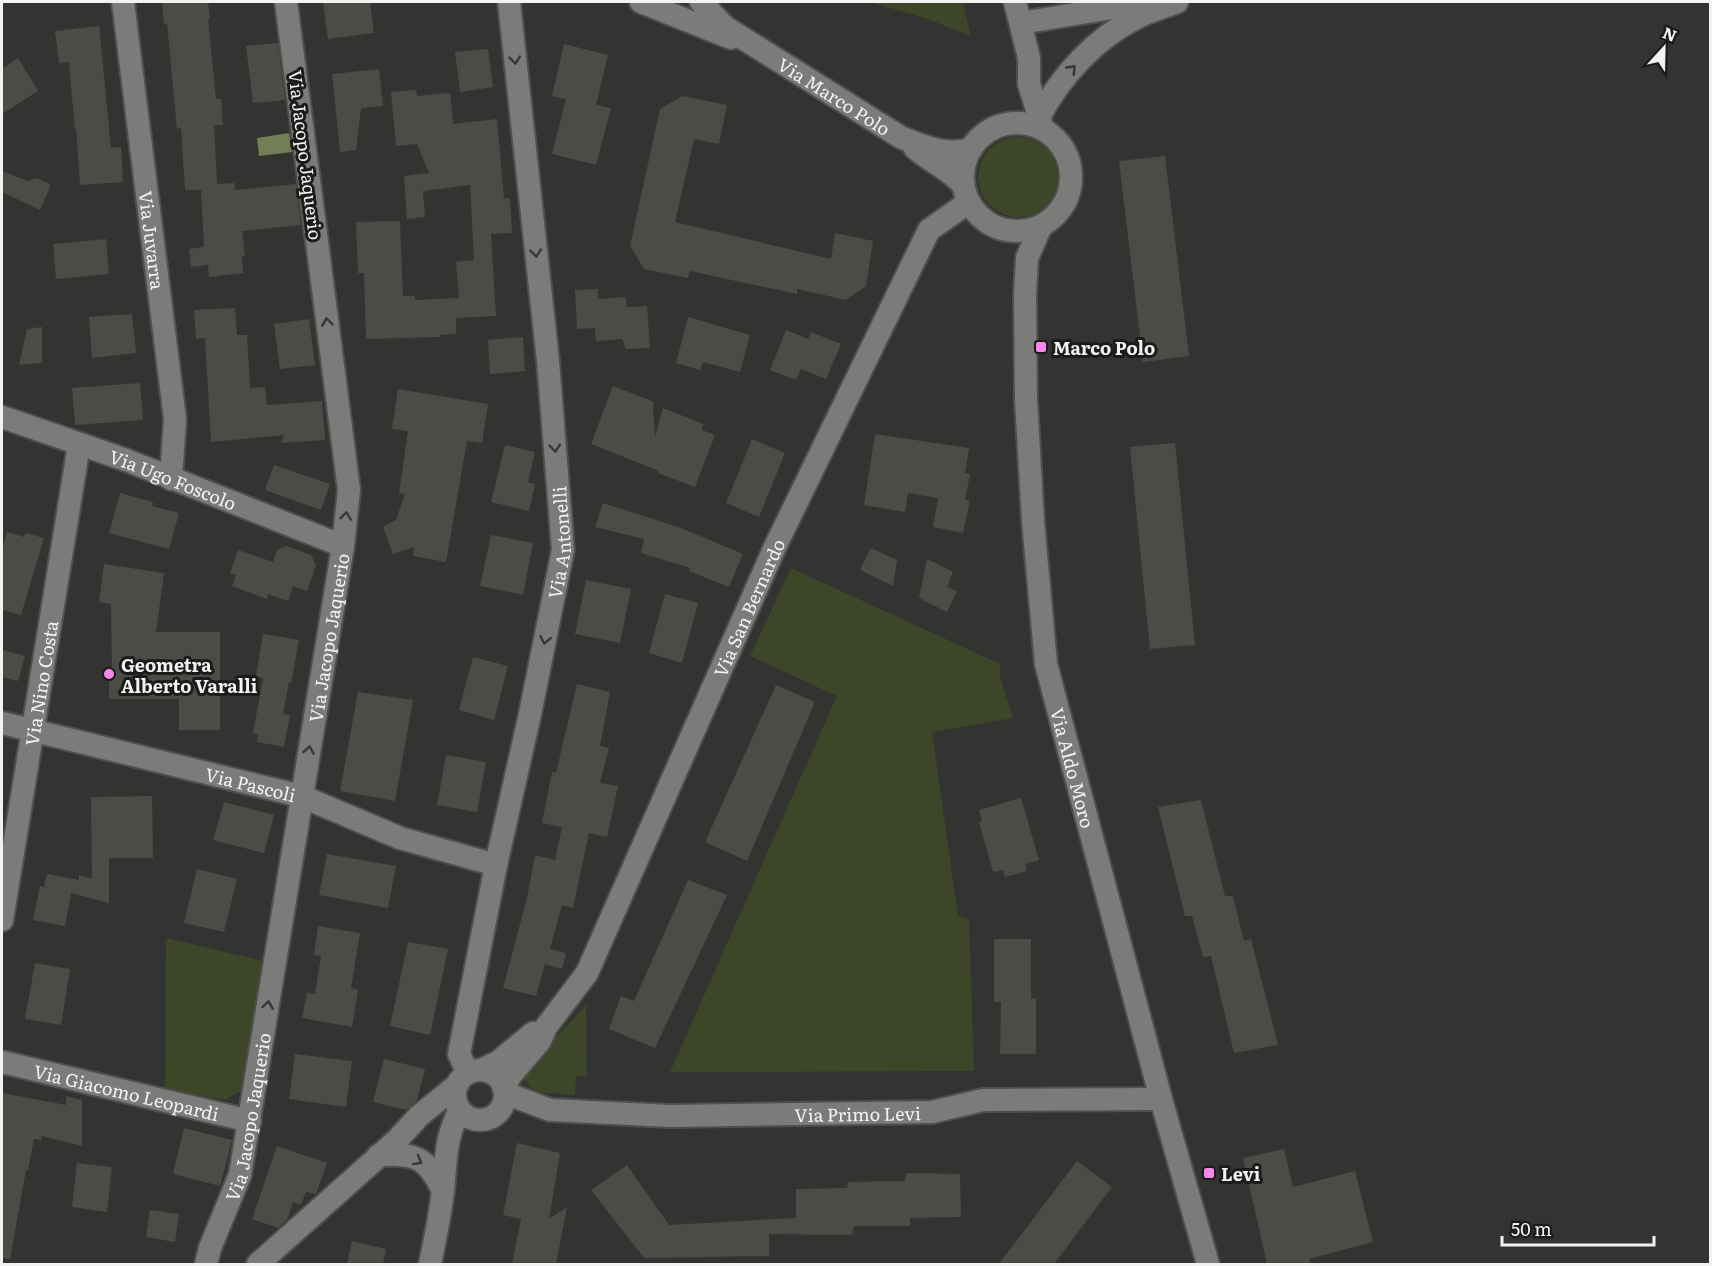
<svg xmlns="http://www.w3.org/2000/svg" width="1712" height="1266" viewBox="0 0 1712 1266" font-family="Literata,serif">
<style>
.green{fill:#3d4628}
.water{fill:#727f56}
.building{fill:#4a4c48}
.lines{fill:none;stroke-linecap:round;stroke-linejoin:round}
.street-casing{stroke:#4f504d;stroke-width:26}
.street{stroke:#7b7c79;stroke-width:22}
.oneway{stroke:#383936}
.poi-dot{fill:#f987e9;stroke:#1b1c1a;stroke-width:2}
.labels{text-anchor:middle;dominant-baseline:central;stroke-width:6;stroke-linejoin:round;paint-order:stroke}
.street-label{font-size:18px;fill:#f2f3f1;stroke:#1b1c1a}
.poi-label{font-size:18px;font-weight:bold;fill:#f2f3f1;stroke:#1b1c1a;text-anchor:start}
</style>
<rect width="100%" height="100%" fill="#333431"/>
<g class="green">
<path d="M 870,2 L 963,2 L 971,36 L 925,18 Z"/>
<circle cx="1018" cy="177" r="40"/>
<path d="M 791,568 L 1000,664 L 1000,677 L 1013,718 L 932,732 L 958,916 L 969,919 L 974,1071 L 670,1072 L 837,696 L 750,656 Z"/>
<path d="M 166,938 L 263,961 L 242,1090 L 225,1100 L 165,1089 Z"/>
<path d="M 586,1005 L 587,1076 L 576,1076 L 575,1095 L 534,1092 L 523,1078 L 524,1071 Z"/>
</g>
<path class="water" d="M 289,133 L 292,152 L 259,156 L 257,138 Z"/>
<g class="building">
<path d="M 162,2 L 208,2 L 210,19 L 208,19 L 216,99 L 221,99 L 223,125 L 214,125 L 217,184 L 234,183 L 235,190 L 296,184 L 301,225 L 242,231 L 245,256 L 242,256 L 243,273 L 209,277 L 208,265 L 191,267 L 189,249 L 204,247 L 201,190 L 185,190 L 181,128 L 177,129 L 167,23 L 164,24 Z"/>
<path d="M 323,2 L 370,2 L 374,33 L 328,39 Z"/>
<path d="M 99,26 L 111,148 L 121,147 L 123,182 L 80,185 L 76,127 L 75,131 L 69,62 L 59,63 L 55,31 Z"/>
<path d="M 278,43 L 285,100 L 253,103 L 246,46 Z"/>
<path d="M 564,44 L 608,55 L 596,105 L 611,108 L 596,165 L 552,154 L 566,99 L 552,96 Z"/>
<path d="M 488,49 L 493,87 L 460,92 L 455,52 Z"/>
<path d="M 18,58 L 38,91 L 2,114 L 2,69 Z"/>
<path d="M 379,69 L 383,106 L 361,108 L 356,150 L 340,152 L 332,74 Z"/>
<path d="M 416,90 L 417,96 L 450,93 L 453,124 L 497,119 L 504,199 L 510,198 L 512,233 L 491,234 L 496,316 L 456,318 L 456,334 L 440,335 L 440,337 L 366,339 L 364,273 L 358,273 L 356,222 L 400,221 L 403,296 L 415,296 L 415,300 L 459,298 L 456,262 L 474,260 L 470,185 L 423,191 L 425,217 L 407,219 L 404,176 L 429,173 L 417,144 L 396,146 L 391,92 Z"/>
<path d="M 682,96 L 727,105 L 719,144 L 694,139 L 675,222 L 831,259 L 835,233 L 873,241 L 866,286 L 846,300 L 797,289 L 797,294 L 690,271 L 688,278 L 644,269 L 630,246 L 660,109 Z"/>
<path d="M 1165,156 L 1189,356 L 1143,362 L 1119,161 Z"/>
<path d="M 2,171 L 28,181 L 37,178 L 51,185 L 40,210 L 2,192 Z"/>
<path d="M 106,239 L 109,274 L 56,279 L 53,244 Z"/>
<path d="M 598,289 L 598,299 L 626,297 L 626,307 L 647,306 L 650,348 L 626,349 L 622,339 L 596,341 L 595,328 L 577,329 L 575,290 Z"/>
<path d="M 235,308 L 237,335 L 247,335 L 250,388 L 265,387 L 267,405 L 322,401 L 325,440 L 281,443 L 284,435 L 211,442 L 205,338 L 196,339 L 194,310 Z"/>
<path d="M 132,314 L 136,353 L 92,358 L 89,317 Z"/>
<path d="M 688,317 L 750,335 L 740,372 L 703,362 L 700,370 L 676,363 Z"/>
<path d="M 309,319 L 315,365 L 280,369 L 274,324 Z"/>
<path d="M 42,327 L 42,363 L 19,365 L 27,329 Z"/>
<path d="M 786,330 L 808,339 L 811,332 L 841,344 L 826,379 L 801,369 L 796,380 L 770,370 Z"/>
<path d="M 523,337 L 525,371 L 490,374 L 488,340 Z"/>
<path d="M 140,383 L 143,420 L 75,425 L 72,388 Z"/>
<path d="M 613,386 L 654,402 L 653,406 L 655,437 L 663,408 L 703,424 L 702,430 L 715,435 L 695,487 L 658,473 L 659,471 L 591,444 Z"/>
<path d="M 398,389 L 488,404 L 482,443 L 467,441 L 446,562 L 413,556 L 414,547 L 393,554 L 383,527 L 396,520 L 405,494 L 399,493 L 408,431 L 392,429 Z"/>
<path d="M 875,434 L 969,448 L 965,473 L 970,474 L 965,500 L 970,501 L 963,533 L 933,527 L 938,498 L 908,493 L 905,512 L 864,505 Z"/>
<path d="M 752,439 L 785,453 L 759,517 L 726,503 Z"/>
<path d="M 1175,443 L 1195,645 L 1150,649 L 1130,447 Z"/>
<path d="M 505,445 L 535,452 L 528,482 L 535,484 L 529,511 L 491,502 Z"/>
<path d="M 274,465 L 330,484 L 321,510 L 265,490 Z"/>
<path d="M 120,493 L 153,502 L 152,506 L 179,513 L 169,549 L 109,533 Z"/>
<path d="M 603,503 L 681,528 L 743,554 L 729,587 L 689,571 L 690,568 L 641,553 L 644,539 L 595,527 Z"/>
<path d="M 7,532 L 24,537 L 25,533 L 44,538 L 21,615 L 2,610 L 2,551 Z"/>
<path d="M 491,535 L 533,543 L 523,595 L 480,586 Z"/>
<path d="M 286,546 L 311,555 L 316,565 L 307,591 L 293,586 L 288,601 L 268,594 L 267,599 L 232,586 L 236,575 L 230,573 L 238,550 L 273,562 L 277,550 Z"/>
<path d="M 871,548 L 897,560 L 893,586 L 860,570 Z"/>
<path d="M 927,559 L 953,572 L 947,587 L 957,591 L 947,612 L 919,598 Z"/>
<path d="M 104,564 L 164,573 L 156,632 L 220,632 L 220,730 L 179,730 L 179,699 L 109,699 L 109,669 L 112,669 L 111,604 L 99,602 Z"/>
<path d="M 586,580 L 631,589 L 620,643 L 575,634 Z"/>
<path d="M 665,594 L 698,603 L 682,663 L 649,653 Z"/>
<path d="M 263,634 L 299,640 L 291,683 L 289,682 L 283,714 L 290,715 L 284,747 L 257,742 L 258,734 L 253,733 L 263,678 L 256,676 Z"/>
<path d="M 2,650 L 25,656 L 18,681 L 2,677 Z"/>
<path d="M 473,657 L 508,666 L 494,720 L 459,710 Z"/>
<path d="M 577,684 L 610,692 L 600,746 L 609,748 L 600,783 L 618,786 L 607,837 L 589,833 L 573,908 L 562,905 L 550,949 L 566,953 L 562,969 L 545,964 L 536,996 L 503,988 L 527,898 L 535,855 L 555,860 L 562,827 L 542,823 L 552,772 L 556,773 Z"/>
<path d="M 776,685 L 815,702 L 747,861 L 705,842 Z"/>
<path d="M 358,692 L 413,700 L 395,801 L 340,791 Z"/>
<path d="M 446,755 L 486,762 L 477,812 L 437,805 Z"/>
<path d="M 152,796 L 153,858 L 109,858 L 109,903 L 71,893 L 65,926 L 33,920 L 40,886 L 49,888 L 44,886 L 47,874 L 79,880 L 79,875 L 92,879 L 91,797 Z"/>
<path d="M 1021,798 L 1039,860 L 1025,864 L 1027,871 L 1005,877 L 1003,870 L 993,872 L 979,822 L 982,821 L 979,810 Z"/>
<path d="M 1201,800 L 1225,896 L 1233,896 L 1244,941 L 1251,939 L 1278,1045 L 1234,1053 L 1211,956 L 1203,957 L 1192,916 L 1185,916 L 1158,807 Z"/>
<path d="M 224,802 L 274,815 L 264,853 L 213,840 Z"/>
<path d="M 327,854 L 396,866 L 388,908 L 319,895 Z"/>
<path d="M 197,869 L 237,879 L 224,932 L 184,923 Z"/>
<path d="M 688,880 L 727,895 L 655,1048 L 609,1029 L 621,996 L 634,1001 Z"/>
<path d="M 318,926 L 360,933 L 351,988 L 358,990 L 352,1027 L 302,1018 L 307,993 L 315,994 L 321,956 L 314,955 Z"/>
<path d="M 994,939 L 1031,939 L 1031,999 L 1036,998 L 1036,1054 L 1000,1054 L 1001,1002 L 994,1002 Z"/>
<path d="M 408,942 L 448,949 L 430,1035 L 390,1026 Z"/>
<path d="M 35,963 L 70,969 L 61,1025 L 25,1019 Z"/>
<path d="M 295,1054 L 352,1061 L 346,1107 L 289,1099 Z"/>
<path d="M 384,1059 L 425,1069 L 417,1100 L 406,1110 L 373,1102 Z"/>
<path d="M 2,1093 L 66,1105 L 66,1096 L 82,1100 L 82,1146 L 42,1136 L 41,1140 L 34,1139 L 28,1170 L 26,1170 L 10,1259 L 2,1258 Z"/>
<path d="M 184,1128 L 232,1140 L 220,1186 L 173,1174 Z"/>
<path d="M 517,1143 L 560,1153 L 549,1219 L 567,1207 L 556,1264 L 512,1264 L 521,1219 L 503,1215 Z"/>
<path d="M 277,1146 L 327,1163 L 316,1194 L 306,1192 L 301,1205 L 293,1202 L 287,1220 L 278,1228 L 252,1219 Z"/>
<path d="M 1284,1149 L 1293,1187 L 1355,1171 L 1373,1242 L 1309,1259 L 1311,1264 L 1267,1264 L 1243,1158 Z"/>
<path d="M 1077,1161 L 1112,1187 L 1054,1264 L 999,1264 Z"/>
<path d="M 77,1163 L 112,1167 L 107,1212 L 72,1207 Z"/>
<path d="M 627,1165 L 669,1225 L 796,1218 L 796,1189 L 847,1188 L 848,1182 L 905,1181 L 906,1173 L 960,1174 L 961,1217 L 910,1218 L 910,1226 L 854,1226 L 852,1235 L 769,1234 L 769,1256 L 644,1258 L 591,1190 Z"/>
<path d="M 150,1210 L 179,1214 L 175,1242 L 146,1237 Z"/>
<path d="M 352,1241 L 386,1249 L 383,1264 L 347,1264 Z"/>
</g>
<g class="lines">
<g class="street-casing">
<g id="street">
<path id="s1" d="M 123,2 L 175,419 L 171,479"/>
<path d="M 641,2 L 731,38"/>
<path id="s2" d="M 701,2 L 725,27 L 902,138 C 925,147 947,156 971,149"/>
<path d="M 1015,2 L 1029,58 L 1029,84 L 1042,126"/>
<path d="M 1021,23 L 1148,2"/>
<path d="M 1039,117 C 1061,76 1095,38 1138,17 C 1150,11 1164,7 1177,2"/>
<circle cx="1017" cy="177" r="54"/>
<path d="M 915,148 C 930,162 950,169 963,185"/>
<path id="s3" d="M 1041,226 L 1027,258 L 1025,295 L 1026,400 L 1033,521 L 1046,664 L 1161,1099 L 1208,1264"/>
<path id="s4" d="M 2,417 L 126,460 L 343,546"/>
<path id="s5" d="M 2,723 L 301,796 L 400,838 L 496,865"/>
<path id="s6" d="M 2,920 L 79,445"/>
<path id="s7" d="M 2,1062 L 250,1121"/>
<path d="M 481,1070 L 498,1062 L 533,1033"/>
<circle cx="480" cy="1095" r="25"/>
<path id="s8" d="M 468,1073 L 459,1054 L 496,865 L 530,714 L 563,550 L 548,361 L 509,2"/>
<path id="s9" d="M 504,1089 L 510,1076 L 540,1041 L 546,1027 L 587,973 L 774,549 L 929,230 L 969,202"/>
<path id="s10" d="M 505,1093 L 550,1110 L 670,1116 L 932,1112 L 983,1100 L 1161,1099"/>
<path d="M 379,1155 C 415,1153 427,1157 443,1191"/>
<path id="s11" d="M 206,1264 L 210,1248 L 240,1175 L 343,546 L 349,490 L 286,2"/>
<path d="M 258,1264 L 397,1140 L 419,1116 L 457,1085"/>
<path d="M 430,1264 C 435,1240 440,1216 443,1191 C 446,1163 445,1135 460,1111"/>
</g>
</g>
<use href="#street" class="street"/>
</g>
<defs><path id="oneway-chevron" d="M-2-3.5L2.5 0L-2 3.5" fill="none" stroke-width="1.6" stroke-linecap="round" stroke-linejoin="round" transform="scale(1.5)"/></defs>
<g class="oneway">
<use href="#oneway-chevron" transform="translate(515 60) rotate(84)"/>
<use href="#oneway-chevron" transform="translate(1072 69) rotate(-46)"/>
<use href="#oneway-chevron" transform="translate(536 253) rotate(84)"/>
<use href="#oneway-chevron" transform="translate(327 322) rotate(-97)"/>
<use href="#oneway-chevron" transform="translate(555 448) rotate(85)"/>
<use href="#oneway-chevron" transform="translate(346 516) rotate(-84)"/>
<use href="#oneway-chevron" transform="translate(545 640) rotate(101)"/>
<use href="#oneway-chevron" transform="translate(309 750) rotate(-81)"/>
<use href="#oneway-chevron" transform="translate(268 1005) rotate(-81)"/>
<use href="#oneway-chevron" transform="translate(418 1161) rotate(29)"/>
</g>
<g class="poi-dot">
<rect x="1035" y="341" width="12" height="12" rx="3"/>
<circle cx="109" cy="674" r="6"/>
<rect x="1203" y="1167" width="12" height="12" rx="3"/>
</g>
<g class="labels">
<g class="street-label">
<text stroke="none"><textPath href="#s2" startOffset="164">Via Marco Polo</textPath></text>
<text transform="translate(306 155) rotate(83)">Via Jacopo Jaquerio</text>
<text stroke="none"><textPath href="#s1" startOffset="240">Via Juvarra</textPath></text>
<text stroke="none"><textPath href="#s4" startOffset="182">Via Ugo Foscolo</textPath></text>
<text stroke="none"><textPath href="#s8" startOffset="543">Via Antonelli</textPath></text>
<text stroke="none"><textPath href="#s9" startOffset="543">Via San Bernardo</textPath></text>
<text stroke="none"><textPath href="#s11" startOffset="640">Via Jacopo Jaquerio</textPath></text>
<text stroke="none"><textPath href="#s6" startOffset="240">Via Nino Costa</textPath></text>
<text stroke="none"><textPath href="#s3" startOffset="549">Via Aldo Moro</textPath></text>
<text stroke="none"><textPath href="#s5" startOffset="256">Via Pascoli</textPath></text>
<text stroke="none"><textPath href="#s7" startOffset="128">Via Giacomo Leopardi</textPath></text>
<text stroke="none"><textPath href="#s10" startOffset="356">Via Primo Levi</textPath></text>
<text stroke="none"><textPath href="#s11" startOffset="154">Via Jacopo Jaquerio</textPath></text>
</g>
<g class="poi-label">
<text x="1053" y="347">Marco Polo</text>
<text x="121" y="664">Geometra<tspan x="121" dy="21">Alberto Varalli</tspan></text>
<text x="1221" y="1173">Levi</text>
</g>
</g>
<rect width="1712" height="1266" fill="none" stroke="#f2f3f1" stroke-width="6"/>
<g transform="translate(1664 48) rotate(22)" stroke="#1b1c1a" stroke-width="4.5" paint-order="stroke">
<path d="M0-4.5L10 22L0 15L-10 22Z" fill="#f2f3f1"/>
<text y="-9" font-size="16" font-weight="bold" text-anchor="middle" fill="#f2f3f1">N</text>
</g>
<path d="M1502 1236v9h152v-9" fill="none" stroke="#f2f3f1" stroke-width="3"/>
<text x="1511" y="1236" font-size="18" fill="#f2f3f1" stroke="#1b1c1a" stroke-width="4.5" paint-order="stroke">50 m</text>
</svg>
